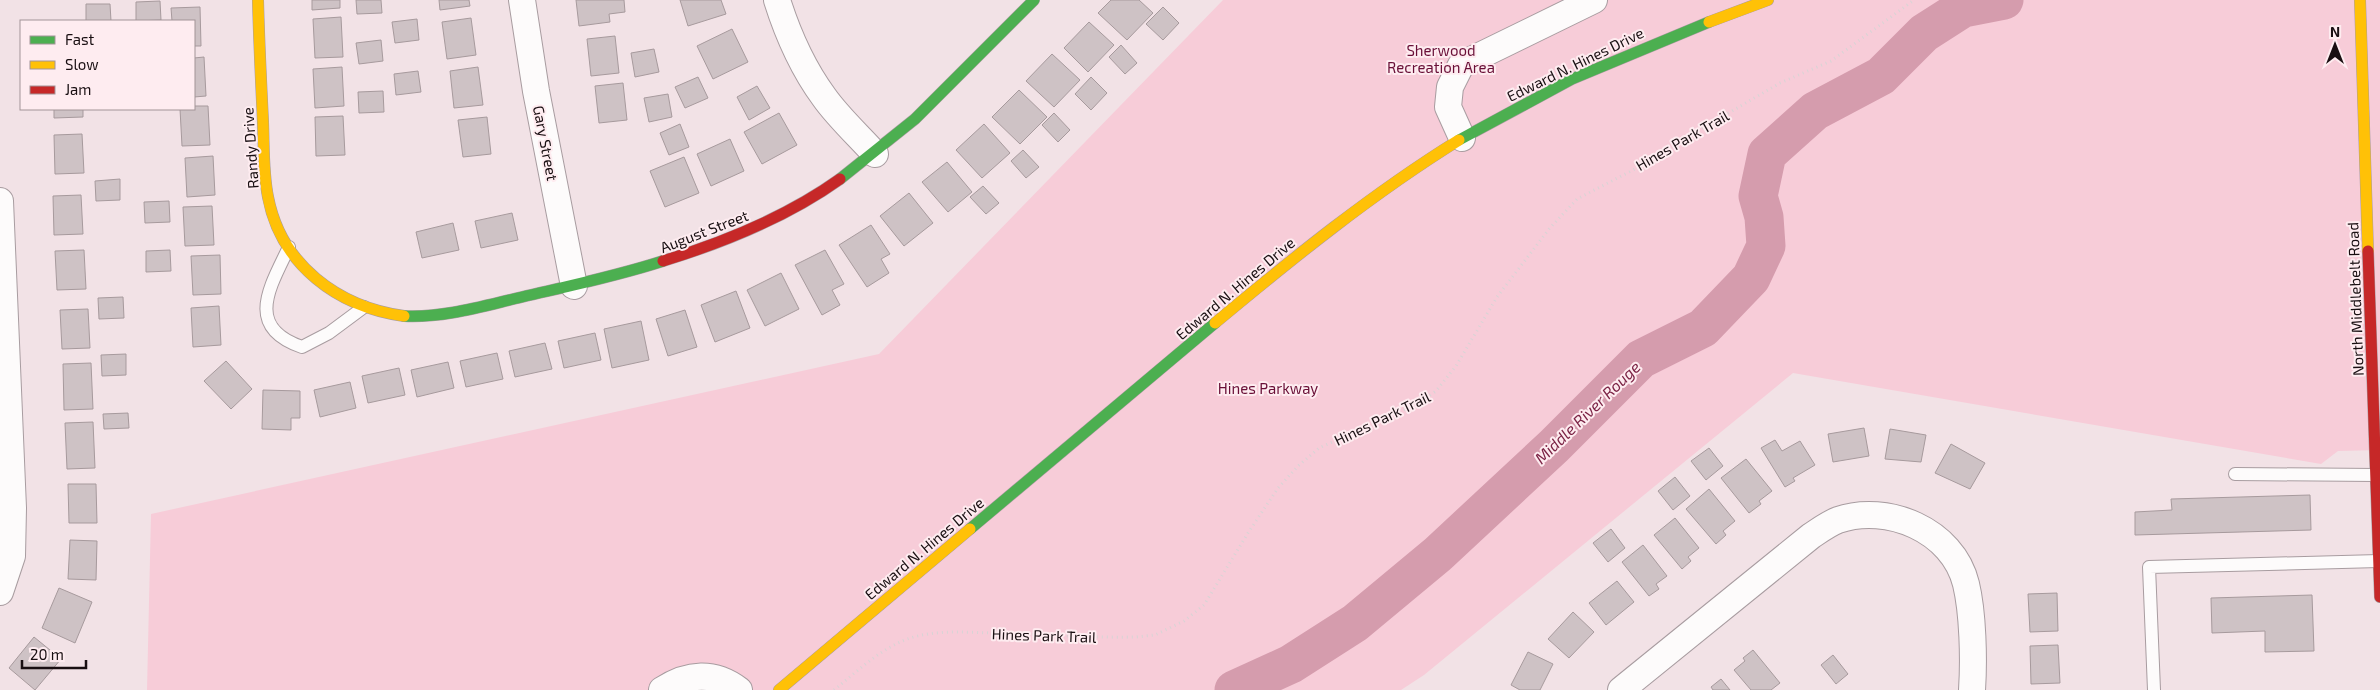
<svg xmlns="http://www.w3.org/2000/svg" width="2380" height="690" viewBox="0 0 2380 690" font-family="'Exo 2',sans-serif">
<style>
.green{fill:#f7ccd8}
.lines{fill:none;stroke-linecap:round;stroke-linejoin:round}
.river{stroke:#d59cad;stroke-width:39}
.building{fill:#cec2c5;stroke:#a79a9d}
.lane-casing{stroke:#a89ca0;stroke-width:14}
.street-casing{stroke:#a89ca0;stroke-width:28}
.fast-casing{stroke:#a89ca0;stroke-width:12}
.slow-casing{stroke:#a89ca0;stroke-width:12}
.jam-casing{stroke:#a89ca0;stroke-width:12}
.path{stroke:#d8d4d5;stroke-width:3;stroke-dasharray:1 4;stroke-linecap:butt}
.lane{stroke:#fdfbfb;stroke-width:12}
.street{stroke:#fdfbfb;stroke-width:26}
.fast{stroke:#4caf50;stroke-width:11}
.slow{stroke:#ffc107;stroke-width:11}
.jam{stroke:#c62828;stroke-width:11}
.labels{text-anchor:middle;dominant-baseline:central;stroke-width:4;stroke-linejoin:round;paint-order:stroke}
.park-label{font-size:15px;fill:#690f37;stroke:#feecf0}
.street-label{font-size:15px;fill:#190f12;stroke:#feecf0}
.water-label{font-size:16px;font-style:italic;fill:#7c2446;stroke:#feecf0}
</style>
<rect width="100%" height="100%" fill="#f2e2e6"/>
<path class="green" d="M 1223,0 L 2380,0 L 2380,450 L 2338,451 L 2321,464 L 1793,373 L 1424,675 L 1401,690 L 147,690 L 151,514 L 879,354 Z"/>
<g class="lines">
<path class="river" d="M 1234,690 L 1291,664 L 1355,623 L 1438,554 L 1554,446 L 1641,359 L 1703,328 L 1751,278 L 1766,246 L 1764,217 L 1758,196 L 1767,154 L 1815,111 L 1881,76 L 1924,33 L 1963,8 L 2004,0"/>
</g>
<g class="building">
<path d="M 312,0 L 340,0 L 340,8 L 312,10 Z"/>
<path d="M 356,0 L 381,0 L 382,13 L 357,14 Z"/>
<path d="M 439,0 L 469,0 L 470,6 L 440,10 Z"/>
<path d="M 576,0 L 624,0 L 625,12 L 609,14 L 610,22 L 579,26 Z"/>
<path d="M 680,0 L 721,0 L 726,14 L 688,26 Z"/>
<path d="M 1111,0 L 1139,0 L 1153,13 L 1127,40 L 1098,13 Z"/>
<path d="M 160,1 L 161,20 L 136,21 L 136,2 Z"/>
<path d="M 86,4 L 110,4 L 111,21 L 86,21 Z"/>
<path d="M 200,7 L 201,46 L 194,46 L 194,21 L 172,21 L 171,8 Z"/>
<path d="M 1163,7 L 1179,23 L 1163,40 L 1146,24 Z"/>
<path d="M 341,17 L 343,57 L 315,58 L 313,19 Z"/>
<path d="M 471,18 L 476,55 L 447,59 L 442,22 Z"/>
<path d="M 417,19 L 419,40 L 395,43 L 392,22 Z"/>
<path d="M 1089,22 L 1114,45 L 1088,72 L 1064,48 Z"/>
<path d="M 732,29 L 748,62 L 713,79 L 697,46 Z"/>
<path d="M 615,36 L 619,73 L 591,76 L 587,39 Z"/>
<path d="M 381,40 L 383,61 L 359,64 L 356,43 Z"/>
<path d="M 1121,45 L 1137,63 L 1125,74 L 1109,57 Z"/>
<path d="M 654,49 L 659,72 L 635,77 L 631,53 Z"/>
<path d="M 1052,54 L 1080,80 L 1054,107 L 1026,81 Z"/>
<path d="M 204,57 L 206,96 L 194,97 L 194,58 Z"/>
<path d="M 342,67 L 344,106 L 315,108 L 313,69 Z"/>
<path d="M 478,67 L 483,105 L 454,108 L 450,71 Z"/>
<path d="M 418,71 L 421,92 L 396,95 L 394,74 Z"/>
<path d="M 698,77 L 708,98 L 685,108 L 675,87 Z"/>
<path d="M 1091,77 L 1107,93 L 1091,110 L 1075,94 Z"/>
<path d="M 623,83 L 627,120 L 599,123 L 595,86 Z"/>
<path d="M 757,86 L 770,108 L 749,120 L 737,97 Z"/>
<path d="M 1019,90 L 1047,117 L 1020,144 L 992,117 Z"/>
<path d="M 383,91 L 384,112 L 359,113 L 358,92 Z"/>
<path d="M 668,94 L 672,117 L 649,122 L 644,98 Z"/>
<path d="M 194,106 L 208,106 L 210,145 L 182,146 L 180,109 L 194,109 Z"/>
<path d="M 54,109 L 83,109 L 83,117 L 54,118 Z"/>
<path d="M 779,113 L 797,145 L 762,164 L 744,132 Z"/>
<path d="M 1054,113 L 1070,130 L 1058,142 L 1042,125 Z"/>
<path d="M 343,116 L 345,155 L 316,156 L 315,117 Z"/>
<path d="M 487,117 L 491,154 L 463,157 L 458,120 Z"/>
<path d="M 680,124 L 689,147 L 669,155 L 660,133 Z"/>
<path d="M 984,124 L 1010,153 L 982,178 L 956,150 Z"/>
<path d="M 82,134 L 84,173 L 55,174 L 54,135 Z"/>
<path d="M 730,139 L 744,171 L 711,186 L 697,154 Z"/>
<path d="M 1023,150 L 1039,167 L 1026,178 L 1011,161 Z"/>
<path d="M 213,156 L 215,195 L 187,197 L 185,158 Z"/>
<path d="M 684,157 L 699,193 L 665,207 L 650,171 Z"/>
<path d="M 947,162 L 972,192 L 948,212 L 922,182 Z"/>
<path d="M 120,179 L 120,200 L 96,201 L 95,181 Z"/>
<path d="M 983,186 L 999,203 L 986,214 L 970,197 Z"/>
<path d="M 909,193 L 933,223 L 904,246 L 880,216 Z"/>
<path d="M 81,195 L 83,234 L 54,235 L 53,196 Z"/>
<path d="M 169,201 L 170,222 L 145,223 L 144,202 Z"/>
<path d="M 212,206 L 214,245 L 185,246 L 183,207 Z"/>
<path d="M 512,213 L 518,240 L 481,248 L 475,221 Z"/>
<path d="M 453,223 L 459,250 L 422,258 L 416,232 Z"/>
<path d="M 871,225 L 890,254 L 881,259 L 889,273 L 867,287 L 839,245 Z"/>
<path d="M 84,250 L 86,289 L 57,290 L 55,251 Z"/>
<path d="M 170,250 L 171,271 L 146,272 L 146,251 Z"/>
<path d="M 825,250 L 844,284 L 832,290 L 840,305 L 822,315 L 795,265 Z"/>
<path d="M 220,255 L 221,294 L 193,295 L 191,256 Z"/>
<path d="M 781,273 L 799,309 L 765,326 L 747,290 Z"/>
<path d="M 736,291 L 750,328 L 715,342 L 701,305 Z"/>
<path d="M 123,297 L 124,318 L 99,319 L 98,298 Z"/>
<path d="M 219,306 L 221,345 L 193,347 L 191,308 Z"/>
<path d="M 88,309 L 90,348 L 62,349 L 60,310 Z"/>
<path d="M 685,310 L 697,347 L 668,356 L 656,319 Z"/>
<path d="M 641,321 L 649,360 L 612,368 L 604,329 Z"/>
<path d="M 595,333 L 601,360 L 564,368 L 558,341 Z"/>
<path d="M 545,343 L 552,369 L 515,377 L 509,351 Z"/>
<path d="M 497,353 L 503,379 L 466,387 L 460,361 Z"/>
<path d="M 126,354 L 126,375 L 102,376 L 101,355 Z"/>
<path d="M 226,361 L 252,389 L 231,409 L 204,381 Z"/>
<path d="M 448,362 L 454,388 L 417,397 L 411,370 Z"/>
<path d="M 91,363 L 93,409 L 64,410 L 63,364 Z"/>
<path d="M 399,368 L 405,395 L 368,403 L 362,376 Z"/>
<path d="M 350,382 L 356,408 L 320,417 L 314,390 Z"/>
<path d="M 263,390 L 300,391 L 300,418 L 291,418 L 291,430 L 262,429 Z"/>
<path d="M 128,413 L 129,428 L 104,429 L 103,414 Z"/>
<path d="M 93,422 L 95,468 L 67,469 L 65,423 Z"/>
<path d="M 1864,428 L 1869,456 L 1833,462 L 1828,434 Z"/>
<path d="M 1890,429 L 1926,435 L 1921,462 L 1885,459 Z"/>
<path d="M 1775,440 L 1782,451 L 1800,441 L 1815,465 L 1793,478 L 1795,481 L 1785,487 L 1761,448 Z"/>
<path d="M 1951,444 L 1985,463 L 1970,489 L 1935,473 Z"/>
<path d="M 1709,448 L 1723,466 L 1706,480 L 1691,461 Z"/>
<path d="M 1746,459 L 1772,491 L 1759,501 L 1761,504 L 1749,513 L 1721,478 Z"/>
<path d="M 1675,477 L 1690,496 L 1673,510 L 1658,491 Z"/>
<path d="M 68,484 L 96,484 L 97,523 L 69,523 Z"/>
<path d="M 1709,489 L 1735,521 L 1723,531 L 1726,535 L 1716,544 L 1686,509 Z"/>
<path d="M 2310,495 L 2311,530 L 2135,535 L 2135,512 L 2172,510 L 2171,499 Z"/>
<path d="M 1675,518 L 1699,548 L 1688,557 L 1691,561 L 1682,569 L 1654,535 Z"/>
<path d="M 1611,529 L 1625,548 L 1608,562 L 1593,543 Z"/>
<path d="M 70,540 L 97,541 L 96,580 L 68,579 Z"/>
<path d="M 1643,545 L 1667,576 L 1656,584 L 1659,589 L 1649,596 L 1622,562 Z"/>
<path d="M 1617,581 L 1634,602 L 1606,625 L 1589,603 Z"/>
<path d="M 59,588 L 92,602 L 75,643 L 42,628 Z"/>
<path d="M 2057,593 L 2058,631 L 2030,632 L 2028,594 Z"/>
<path d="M 2312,595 L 2314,651 L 2265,652 L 2265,631 L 2212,633 L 2211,598 Z"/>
<path d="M 1573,612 L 1594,632 L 1569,658 L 1548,639 Z"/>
<path d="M 34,637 L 61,659 L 35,690 L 9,668 Z"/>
<path d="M 2058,645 L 2060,683 L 2031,684 L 2030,646 Z"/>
<path d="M 1753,650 L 1780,683 L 1771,690 L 1751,690 L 1734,670 L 1745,661 L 1743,658 Z"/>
<path d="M 1528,652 L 1553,664 L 1540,690 L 1520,690 L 1511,685 Z"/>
<path d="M 1833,655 L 1848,674 L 1836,684 L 1821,665 Z"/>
<path d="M 1721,679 L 1730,690 L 1713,690 L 1711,687 Z"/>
</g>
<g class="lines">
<g class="lane-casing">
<g id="lane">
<path d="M 289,247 C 270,287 244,327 302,347 L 329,333 L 364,307"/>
<path d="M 2235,474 L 2376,475"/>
<path d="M 2154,690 L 2149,567 L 2379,561"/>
</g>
</g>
<g class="street-casing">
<g id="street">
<path d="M 522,0 L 536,91 L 574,286"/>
<path d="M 777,0 C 788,35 802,67 824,97 C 838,117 858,135 875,154"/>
<path d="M 1462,138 L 1448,107 L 1450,87 L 1461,65 L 1594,0"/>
<path d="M 0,201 L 13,508 L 12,556 L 0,592"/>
<path d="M 662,690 C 688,673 714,671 739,690"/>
<path d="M 1621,690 L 1811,536 C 1820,530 1828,524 1838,520 C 1887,503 1953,530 1966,584 C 1973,613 1974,660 1972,690"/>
</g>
</g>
<g class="fast-casing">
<g id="fast">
<path d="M 1459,140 L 1572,79 L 1709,22"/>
<path d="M 840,179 L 915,119 L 1034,0"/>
<path d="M 404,316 C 444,318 483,306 522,297 C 569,286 617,276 663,261"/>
<path d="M 970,529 L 1215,323"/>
</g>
</g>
<g class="slow-casing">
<g id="slow">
<path d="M 258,0 C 259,41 261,81 263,122 C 264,147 263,172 268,197 C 281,265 338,307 404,316"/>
<path d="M 2360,0 L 2368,251"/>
<path d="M 1709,22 L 1768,0"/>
<path d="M 1215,323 C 1293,258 1372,194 1459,140"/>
<path d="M 779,690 L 970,529"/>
</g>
</g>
<g class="jam-casing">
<g id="jam">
<path d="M 2368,251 L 2380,597"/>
<path d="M 663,261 C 725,242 787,217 840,179"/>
</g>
</g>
<path class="path" d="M 834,690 C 854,674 875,654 898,643 C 926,629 962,632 992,633 C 1040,634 1088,638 1136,637 L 1155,635 L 1184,621 L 1204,605 L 1248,533 L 1278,488 L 1298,466 L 1319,448 L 1419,403 L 1436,391 L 1456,366 L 1497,297 L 1549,229 L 1577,199 L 1658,157 L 1696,132 L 1780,83 L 1831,61 L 1914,0"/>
<use href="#lane" class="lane"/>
<use href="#street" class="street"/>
<use href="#fast" class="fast"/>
<use href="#slow" class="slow"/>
<use href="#jam" class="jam"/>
</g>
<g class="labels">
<g class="park-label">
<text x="1441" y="50">Sherwood<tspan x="1441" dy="17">Recreation Area</tspan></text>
<text x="1268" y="388">Hines Parkway</text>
</g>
<g class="street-label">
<text transform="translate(1575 64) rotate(-26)">Edward N. Hines Drive</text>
<text transform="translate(1682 140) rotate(-30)">Hines Park Trail</text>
<text transform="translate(546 143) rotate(79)">Gary Street</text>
<text transform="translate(250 148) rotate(-94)">Randy Drive</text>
<text transform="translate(704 231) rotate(-21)">August Street</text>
<text transform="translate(1235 288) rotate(-40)">Edward N. Hines Drive</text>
<text transform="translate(2355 299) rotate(-92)">North Middlebelt Road</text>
<text transform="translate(1382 418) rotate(-26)">Hines Park Trail</text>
<text transform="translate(924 548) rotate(-40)">Edward N. Hines Drive</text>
<text transform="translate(1044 635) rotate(2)">Hines Park Trail</text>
</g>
<g class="water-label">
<text transform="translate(1587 412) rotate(-44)">Middle River Rouge</text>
</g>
</g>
<rect x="20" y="20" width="175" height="90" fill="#feecf0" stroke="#a29497"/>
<rect x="30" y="36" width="25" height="8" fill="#4caf50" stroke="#a29497"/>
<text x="65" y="45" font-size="15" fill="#190f12">Fast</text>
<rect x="30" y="61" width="25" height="8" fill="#ffc107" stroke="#a29497"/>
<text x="65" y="70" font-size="15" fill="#190f12">Slow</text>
<rect x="30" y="86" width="25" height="8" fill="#c62828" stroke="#a29497"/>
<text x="65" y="95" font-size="15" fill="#190f12">Jam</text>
<g transform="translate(2335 45)" stroke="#feecf0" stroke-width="4" paint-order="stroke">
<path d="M0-4L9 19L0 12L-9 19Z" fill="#190f12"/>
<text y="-8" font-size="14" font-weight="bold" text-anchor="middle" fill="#190f12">N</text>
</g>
<path d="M22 660v8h64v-8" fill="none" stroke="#190f12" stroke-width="2.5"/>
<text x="30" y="660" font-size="15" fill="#190f12" stroke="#feecf0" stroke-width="4" paint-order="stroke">20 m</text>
</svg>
